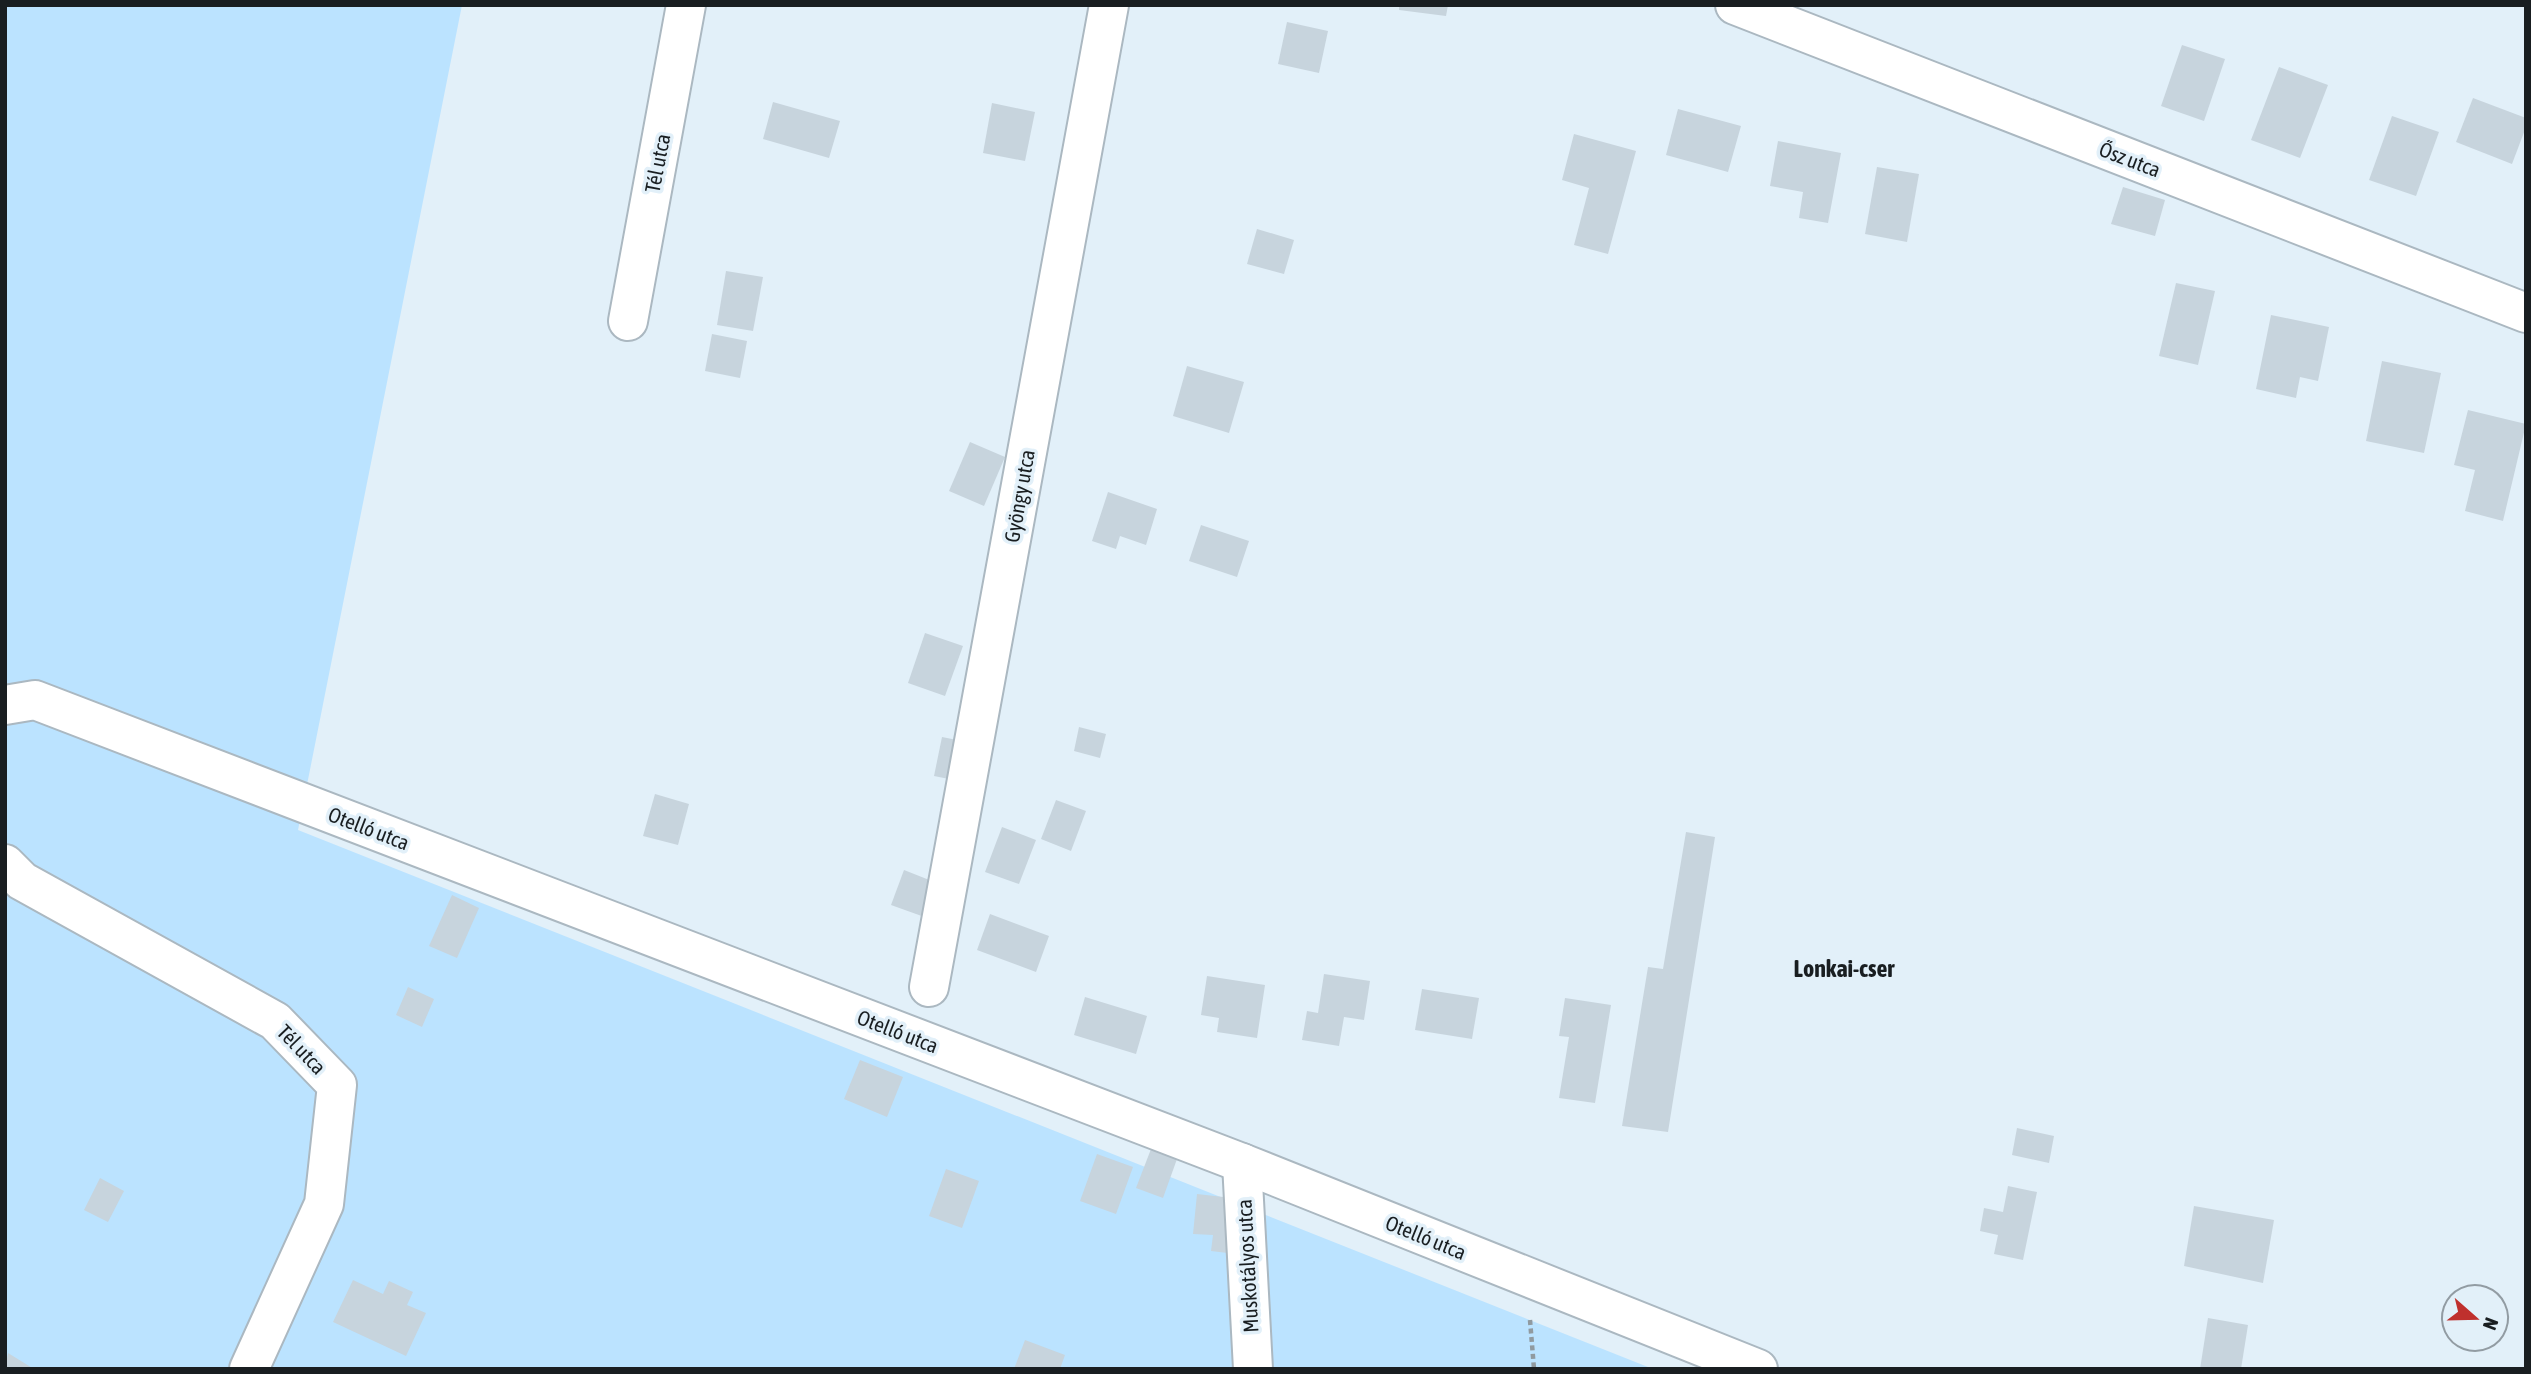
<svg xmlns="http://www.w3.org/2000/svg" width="2531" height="1374" viewBox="0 0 2531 1374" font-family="'Asap Condensed',sans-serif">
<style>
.green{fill:#bbe3ff}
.building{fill:#c7d4dd}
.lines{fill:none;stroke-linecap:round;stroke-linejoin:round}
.minor-casing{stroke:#abb8c1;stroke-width:42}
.path{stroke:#909aa0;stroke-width:4.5;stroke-dasharray:5 3.5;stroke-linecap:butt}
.minor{stroke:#fff;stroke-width:38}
.labels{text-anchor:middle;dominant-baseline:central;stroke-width:7;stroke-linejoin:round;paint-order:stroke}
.street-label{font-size:21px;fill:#191e21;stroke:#e2f0f9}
.quarter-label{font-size:24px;font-weight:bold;fill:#191e21;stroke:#e2f0f9}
</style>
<rect width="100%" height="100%" fill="#e2f0f9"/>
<path class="green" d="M 5,5 L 462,5 L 298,830 L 1653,1369 L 5,1369 Z"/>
<g class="building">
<path d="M 1399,5 L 1448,5 L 1446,16 L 1399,10 Z"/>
<path d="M 1287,22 L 1328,31 L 1319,73 L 1278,64 Z"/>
<path d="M 2182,45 L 2225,59 L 2204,121 L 2161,106 Z"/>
<path d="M 2279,67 L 2328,85 L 2300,158 L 2251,140 Z"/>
<path d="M 2473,98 L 2526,118 L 2526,127 L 2512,164 L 2456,142 Z"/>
<path d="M 773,102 L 840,121 L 829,158 L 763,139 Z"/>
<path d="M 992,103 L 1035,112 L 1025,161 L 983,153 Z"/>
<path d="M 1678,109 L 1741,126 L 1728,172 L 1666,155 Z"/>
<path d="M 2392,116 L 2439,132 L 2416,196 L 2369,180 Z"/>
<path d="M 1574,134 L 1636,151 L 1608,254 L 1574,245 L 1589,188 L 1562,180 Z"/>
<path d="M 1778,141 L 1841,153 L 1828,223 L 1799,218 L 1803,192 L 1770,186 Z"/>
<path d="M 1877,167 L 1919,174 L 1907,242 L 1865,234 Z"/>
<path d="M 2123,187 L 2165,200 L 2155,236 L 2111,224 Z"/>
<path d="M 1257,229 L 1294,240 L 1284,274 L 1247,264 Z"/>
<path d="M 726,271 L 763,277 L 753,331 L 717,325 Z"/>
<path d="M 2176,283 L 2215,291 L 2198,365 L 2159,356 Z"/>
<path d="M 2271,315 L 2329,327 L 2318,381 L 2300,377 L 2296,398 L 2256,389 Z"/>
<path d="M 712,334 L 747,341 L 740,378 L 705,371 Z"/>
<path d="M 2382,361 L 2441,373 L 2424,453 L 2366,441 Z"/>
<path d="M 1187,366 L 1244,382 L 1229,433 L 1173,416 Z"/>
<path d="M 2468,410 L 2526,424 L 2503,521 L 2465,511 L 2475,470 L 2454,465 Z"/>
<path d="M 970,442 L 1005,457 L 984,506 L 949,491 Z"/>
<path d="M 1108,492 L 1157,509 L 1146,545 L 1120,536 L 1116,549 L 1092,541 Z"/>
<path d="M 1201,525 L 1249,541 L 1237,577 L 1189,561 Z"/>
<path d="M 925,633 L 963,646 L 945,696 L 908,683 Z"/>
<path d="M 1079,727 L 1106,734 L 1100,758 L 1074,751 Z"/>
<path d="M 942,737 L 967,742 L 959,781 L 934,776 Z"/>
<path d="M 655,794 L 689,804 L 678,845 L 643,836 Z"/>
<path d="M 1056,800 L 1086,811 L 1071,851 L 1041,839 Z"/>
<path d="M 1002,827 L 1036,840 L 1019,884 L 985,872 Z"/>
<path d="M 1686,832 L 1715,837 L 1668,1132 L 1622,1126 L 1648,967 L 1663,969 Z"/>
<path d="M 904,870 L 942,885 L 930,919 L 891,905 Z"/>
<path d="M 452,895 L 479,908 L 457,958 L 429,946 Z"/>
<path d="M 990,914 L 1049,936 L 1036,972 L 977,950 Z"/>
<path d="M 1324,974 L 1370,981 L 1364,1020 L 1344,1017 L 1339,1046 L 1302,1040 L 1307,1011 L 1318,1013 Z"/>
<path d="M 1207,976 L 1265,985 L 1257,1038 L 1217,1032 L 1219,1018 L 1201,1015 Z"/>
<path d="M 408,987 L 434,999 L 422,1027 L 396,1015 Z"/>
<path d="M 1422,989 L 1479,998 L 1472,1039 L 1415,1030 Z"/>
<path d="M 1085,997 L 1147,1016 L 1136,1054 L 1074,1035 Z"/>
<path d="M 1565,998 L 1611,1005 L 1595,1103 L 1559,1098 L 1569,1037 L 1559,1036 Z"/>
<path d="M 860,1060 L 903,1077 L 887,1117 L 844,1099 Z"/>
<path d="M 2017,1128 L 2054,1136 L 2049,1163 L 2012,1155 Z"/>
<path d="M 1151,1149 L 1177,1159 L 1163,1198 L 1136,1188 Z"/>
<path d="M 1097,1154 L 1133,1167 L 1116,1214 L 1080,1201 Z"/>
<path d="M 946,1169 L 979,1181 L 962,1228 L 929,1216 Z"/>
<path d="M 100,1178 L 124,1191 L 108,1222 L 84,1210 Z"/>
<path d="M 2008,1186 L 2037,1192 L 2023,1260 L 1994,1254 L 1998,1235 L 1980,1231 L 1984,1208 L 2003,1212 Z"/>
<path d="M 1197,1194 L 1241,1199 L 1236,1254 L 1211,1251 L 1213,1235 L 1193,1234 Z"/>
<path d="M 2194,1206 L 2274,1220 L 2263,1283 L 2184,1266 Z"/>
<path d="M 353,1280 L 383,1294 L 389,1281 L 413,1292 L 407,1305 L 426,1313 L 406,1356 L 333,1322 Z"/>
<path d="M 2208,1318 L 2248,1325 L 2241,1369 L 2200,1369 Z"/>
<path d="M 1025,1340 L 1065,1355 L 1060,1369 L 1014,1369 Z"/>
<path d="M 8,1353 L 34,1369 L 5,1369 Z"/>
</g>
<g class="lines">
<g class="minor-casing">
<g id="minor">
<path d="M 1735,5 L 2526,313"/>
<path d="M 628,321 L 686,5"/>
<path d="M 5,705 L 35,700 L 1242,1163 L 1758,1369"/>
<path d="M 5,864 L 22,881 L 275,1021 L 337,1085 L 324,1204 L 249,1369"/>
<path d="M 929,987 L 1109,5"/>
<path d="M 1242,1163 L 1253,1369"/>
</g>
</g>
<path class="path" d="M 1530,1320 L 1534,1369"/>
<use href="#minor" class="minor"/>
</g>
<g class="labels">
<g class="street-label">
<text transform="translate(2130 159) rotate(21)">Ősz utca</text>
<text transform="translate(657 163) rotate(-79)">Tél utca</text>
<text transform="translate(1019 496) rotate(-80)">Gyöngy utca</text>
<text transform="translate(369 828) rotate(21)">Otelló utca</text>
<text transform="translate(898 1031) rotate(21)">Otelló utca</text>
<text transform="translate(302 1049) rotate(46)">Tél utca</text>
<text transform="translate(1426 1237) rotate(22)">Otelló utca</text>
<text transform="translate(1247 1266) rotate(-93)">Muskotályos utca</text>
</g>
<g class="quarter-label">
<text x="1844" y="968">Lonkai-cser</text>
</g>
</g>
<rect width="2531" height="1374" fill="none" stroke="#191e21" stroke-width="14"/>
<g transform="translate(2475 1318) rotate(110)"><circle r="33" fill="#e2f0f9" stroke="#929ca3" stroke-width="2"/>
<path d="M0-5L12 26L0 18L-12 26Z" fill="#bf302d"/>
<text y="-10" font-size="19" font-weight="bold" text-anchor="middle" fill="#191e21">N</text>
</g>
</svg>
